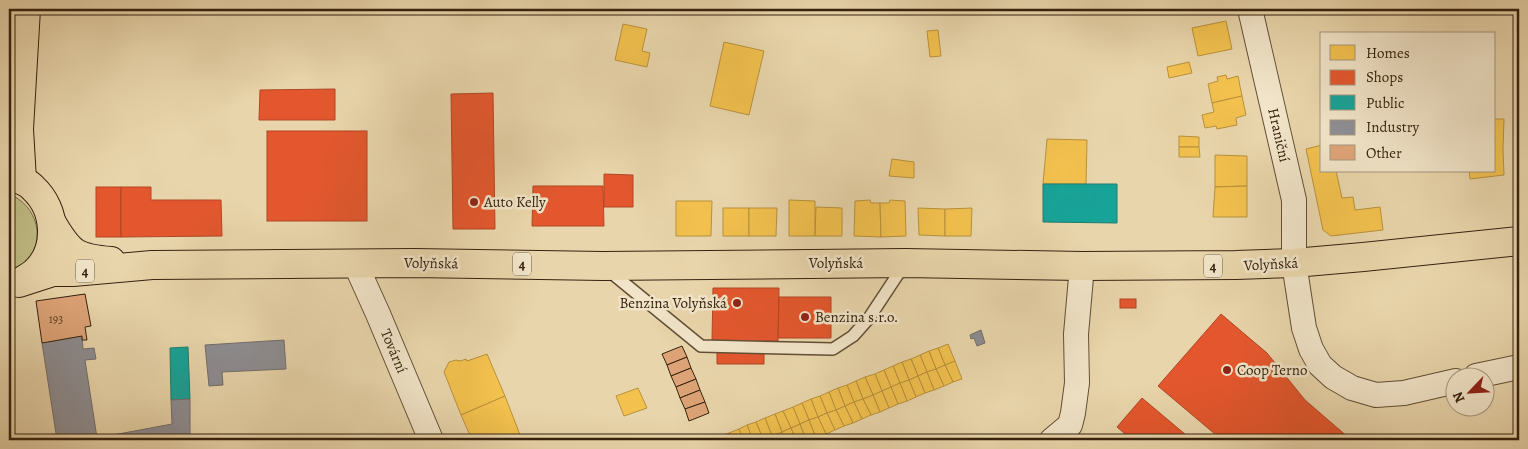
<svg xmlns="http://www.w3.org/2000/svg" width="1528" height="449" viewBox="0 0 1528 449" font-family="Alegreya,serif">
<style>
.green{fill:#bfbb83;stroke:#7a6e49}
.homes{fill:#f2c14e;stroke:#b9913b}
.shops{fill:#e4572e;stroke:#b04725}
.public{fill:#17a398;stroke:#207c6f}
.industry{fill:#8d8d92;stroke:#736d6b}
.building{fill:#dea477;stroke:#35220f}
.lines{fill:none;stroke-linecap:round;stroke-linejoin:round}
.service-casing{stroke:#624f36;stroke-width:14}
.minor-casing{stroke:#624f36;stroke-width:26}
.primary-casing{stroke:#35220f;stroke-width:30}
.service{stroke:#f1e4c8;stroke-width:11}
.minor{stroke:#f1e4c8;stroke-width:24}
.primary{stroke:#e9d5ab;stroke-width:28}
.poi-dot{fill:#8f2418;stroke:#f1e4c8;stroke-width:2}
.labels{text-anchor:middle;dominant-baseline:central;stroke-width:5;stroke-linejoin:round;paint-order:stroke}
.number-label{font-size:12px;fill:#5f4229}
.shield{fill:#f1e4c8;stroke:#6d5c46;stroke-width:1}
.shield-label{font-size:14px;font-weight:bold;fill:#35220f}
.street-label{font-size:15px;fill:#35220f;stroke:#f1e4c8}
.poi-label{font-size:15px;fill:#35220f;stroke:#f1e4c8;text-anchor:start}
</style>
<rect width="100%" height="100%" fill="#e9d5ab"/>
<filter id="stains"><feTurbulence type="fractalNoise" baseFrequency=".004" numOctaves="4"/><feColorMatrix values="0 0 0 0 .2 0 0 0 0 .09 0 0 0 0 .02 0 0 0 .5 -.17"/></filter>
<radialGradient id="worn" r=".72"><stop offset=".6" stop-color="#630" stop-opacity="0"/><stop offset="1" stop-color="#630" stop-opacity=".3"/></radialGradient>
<path class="green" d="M 9,194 C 45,208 48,260 9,270 Z"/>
<g class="homes">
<path d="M 330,9 L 357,9 L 357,13 Z"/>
<path d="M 1226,21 L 1232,49 L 1198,56 L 1192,28 Z"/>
<path d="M 623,24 L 647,29 L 642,51 L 650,53 L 647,67 L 615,60 Z"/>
<path d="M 938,30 L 941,56 L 930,57 L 927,31 Z"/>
<path d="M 724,42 L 764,51 L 749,115 L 710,106 Z"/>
<path d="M 1189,62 L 1192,73 L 1169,78 L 1167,67 Z"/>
<path d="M 1226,75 L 1227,79 L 1238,76 L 1242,96 L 1212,103 L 1208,84 L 1218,81 L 1217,77 Z"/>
<path d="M 1242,96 L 1246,115 L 1236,118 L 1237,125 L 1217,129 L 1216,126 L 1205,128 L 1202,115 L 1214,112 L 1212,103 Z"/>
<path d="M 1494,119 L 1504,119 L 1503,149 L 1504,175 L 1470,179 L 1469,171 L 1494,171 Z"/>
<path d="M 1179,136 L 1199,137 L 1199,147 L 1179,147 Z"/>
<path d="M 1047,139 L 1087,140 L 1086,184 L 1043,184 Z"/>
<path d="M 1322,145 L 1322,171 L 1336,171 L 1342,198 L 1353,197 L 1355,210 L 1380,207 L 1383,230 L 1331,236 L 1323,230 L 1306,149 Z"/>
<path d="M 1179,147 L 1199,147 L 1200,157 L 1179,157 Z"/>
<path d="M 1215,155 L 1247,156 L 1247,186 L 1215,187 Z"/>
<path d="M 892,159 L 914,162 L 914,178 L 889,176 Z"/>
<path d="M 1247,186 L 1247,217 L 1213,217 L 1215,187 Z"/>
<path d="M 789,200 L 815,201 L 815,236 L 789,236 Z"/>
<path d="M 870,200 L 871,203 L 880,203 L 881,237 L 854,236 L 855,201 Z"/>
<path d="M 890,200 L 905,201 L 906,236 L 881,237 L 880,203 L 889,203 Z"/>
<path d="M 676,201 L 712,201 L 711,236 L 676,236 Z"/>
<path d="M 816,207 L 842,208 L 842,236 L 815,236 Z"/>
<rect x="723" y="208" width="26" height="28"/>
<path d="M 749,208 L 777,208 L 776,236 L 749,236 Z"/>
<path d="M 918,208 L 945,209 L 945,236 L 919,235 Z"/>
<path d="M 972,208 L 971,236 L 945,236 L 945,209 Z"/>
<path d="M 948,344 L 955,361 L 945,365 L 938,348 Z"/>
<path d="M 938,348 L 945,365 L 936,369 L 929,351 Z"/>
<path d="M 929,351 L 936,369 L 927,372 L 920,355 Z"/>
<path d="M 487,354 L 505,396 L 461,415 L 444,372 L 449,362 L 456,360 L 460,361 L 466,359 L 467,361 Z"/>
<path d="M 920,355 L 927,372 L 918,376 L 911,359 Z"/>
<path d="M 911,359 L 918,376 L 909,380 L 902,362 Z"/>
<path d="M 955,361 L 962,379 L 953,382 L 945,365 Z"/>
<path d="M 902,362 L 909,380 L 900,383 L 893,366 Z"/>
<path d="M 945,365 L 953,382 L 944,386 L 936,369 Z"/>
<path d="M 893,366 L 900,383 L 891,387 L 884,370 Z"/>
<path d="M 936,369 L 944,386 L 934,390 L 927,372 Z"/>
<path d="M 884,370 L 891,387 L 882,391 L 875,374 Z"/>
<path d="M 927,372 L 934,390 L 925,393 L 918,376 Z"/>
<path d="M 875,374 L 882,391 L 873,395 L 865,377 Z"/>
<path d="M 918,376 L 925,393 L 916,397 L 909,380 Z"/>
<path d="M 865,377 L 873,395 L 863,399 L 856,381 Z"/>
<path d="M 909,380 L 916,397 L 907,401 L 900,383 Z"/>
<path d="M 856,381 L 863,399 L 854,402 L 847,385 Z"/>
<path d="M 900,383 L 907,401 L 898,404 L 891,387 Z"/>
<path d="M 847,385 L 854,402 L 845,406 L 838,388 Z"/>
<path d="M 891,387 L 898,404 L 889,408 L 882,391 Z"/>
<path d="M 638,388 L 647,408 L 624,416 L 616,396 Z"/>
<path d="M 838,388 L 845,406 L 836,410 L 829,392 Z"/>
<path d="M 882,391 L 889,408 L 880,412 L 873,395 Z"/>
<path d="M 829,392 L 836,410 L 827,413 L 820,396 Z"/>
<path d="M 873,395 L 880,412 L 871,415 L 863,399 Z"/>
<path d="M 505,396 L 522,440 L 472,440 L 461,415 Z"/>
<path d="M 820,396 L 827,413 L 818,417 L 811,399 Z"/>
<path d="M 811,399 L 818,417 L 809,420 L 802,403 Z"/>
<path d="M 863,399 L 871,415 L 862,419 L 854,402 Z"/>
<path d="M 854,402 L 862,419 L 853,423 L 845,406 Z"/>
<path d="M 802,403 L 809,420 L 800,424 L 793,407 Z"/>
<path d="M 845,406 L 853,423 L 844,426 L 836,410 Z"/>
<path d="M 793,407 L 800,424 L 791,428 L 783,411 Z"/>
<path d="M 836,410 L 844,426 L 835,430 L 827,413 Z"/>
<path d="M 783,411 L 791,428 L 782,432 L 775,414 Z"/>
<path d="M 827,413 L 835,430 L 826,434 L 818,417 Z"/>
<path d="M 775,414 L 782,432 L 772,436 L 765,418 Z"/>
<path d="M 818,417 L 826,434 L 816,438 L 809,420 Z"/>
<path d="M 765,418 L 772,436 L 763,439 L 756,422 Z"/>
<path d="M 809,420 L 816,438 L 806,440 L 800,424 Z"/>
<path d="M 756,422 L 763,439 L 761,440 L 753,440 L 747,425 Z"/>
<path d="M 800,424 L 806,440 L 796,440 L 791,428 Z"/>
<path d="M 747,425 L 753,440 L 743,440 L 739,429 Z"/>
<path d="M 791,428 L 796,440 L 785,440 L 782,432 Z"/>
<path d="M 739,429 L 743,440 L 732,440 L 729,433 Z"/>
<path d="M 782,432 L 785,440 L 775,440 L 772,436 Z"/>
<path d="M 729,433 L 732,440 L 720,440 L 719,437 Z"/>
<path d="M 772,436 L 775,440 L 764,440 L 763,439 Z"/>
</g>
<g class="shops">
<path d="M 335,89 L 335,120 L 259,120 L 260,90 Z"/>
<path d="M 493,93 L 495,229 L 453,229 L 451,94 Z"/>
<rect x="267" y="131" width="100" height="90"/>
<path d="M 604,174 L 633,175 L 633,207 L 604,207 Z"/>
<path d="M 533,186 L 603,186 L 604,226 L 532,226 Z"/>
<rect x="96" y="187" width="25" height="50"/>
<path d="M 121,187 L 151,187 L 151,200 L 221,200 L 222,236 L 121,237 Z"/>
<path d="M 713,288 L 779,288 L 778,341 L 764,341 L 764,364 L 717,364 L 717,340 L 712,340 Z"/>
<path d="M 779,297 L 831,297 L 831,338 L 778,338 Z"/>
<rect x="1120" y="299" width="16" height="9"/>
<path d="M 1221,314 L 1267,353 L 1305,400 L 1349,438 L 1350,440 L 1222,440 L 1158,386 Z"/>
<path d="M 1142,398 L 1192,440 L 1132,440 L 1117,427 Z"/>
</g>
<g class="public">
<path d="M 1043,184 L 1117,184 L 1117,223 L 1043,222 Z"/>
<path d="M 188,347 L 190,399 L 171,400 L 170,348 Z"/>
</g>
<g class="industry">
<path d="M 981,330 L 985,343 L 977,346 L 974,338 L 971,339 L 970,335 Z"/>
<path d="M 82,336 L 83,349 L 94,348 L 96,359 L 85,360 L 97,438 L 172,424 L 171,400 L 190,399 L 190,440 L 57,440 L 42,343 Z"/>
<path d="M 284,340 L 286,369 L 222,372 L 223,385 L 209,386 L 205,345 Z"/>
</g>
<g class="building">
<path d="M 85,294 L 91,326 L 85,327 L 87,340 L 82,340 L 82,336 L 42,343 L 36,301 Z"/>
<path d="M 682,346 L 687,357 L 667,365 L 662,354 Z"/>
<path d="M 687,357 L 691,368 L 671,376 L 667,365 Z"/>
<path d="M 691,368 L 696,379 L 676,387 L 671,376 Z"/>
<path d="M 696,379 L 700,390 L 680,398 L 676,387 Z"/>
<path d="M 700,390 L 705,402 L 685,409 L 680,398 Z"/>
<path d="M 705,402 L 709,413 L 689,421 L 685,409 Z"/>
</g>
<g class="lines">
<g class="service-casing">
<path id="service" d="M 608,270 L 701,346 L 833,349 L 853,336 L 869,318 L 904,265"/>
</g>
<g class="minor-casing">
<g id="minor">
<path d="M 1250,9 L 1294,200 L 1294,263 L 1304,328 L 1311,349 L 1320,365 L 1333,377 L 1352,388 L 1376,395 L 1404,393 L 1456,381"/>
<path d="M 355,263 L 378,314 L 431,440"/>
<path d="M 1476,376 L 1519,367"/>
<path d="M 1052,440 L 1070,425 L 1073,413 L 1077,383 L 1076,334 L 1082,266"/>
</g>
</g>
<g class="primary-casing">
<g id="primary">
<path d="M 9,176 C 18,179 27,181 33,188 C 57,210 59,250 35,272 C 31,276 26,278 22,281"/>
<path d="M 22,180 L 19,129 L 26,9"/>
<path d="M 52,223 C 70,254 76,258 111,261"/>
<path d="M 19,283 L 53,272 L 73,272 L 152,265 L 414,263 L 603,266 L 906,263 L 1082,266 L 1236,265 L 1294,263 L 1363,257 L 1519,241"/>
</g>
</g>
<use href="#service" class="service"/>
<use href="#minor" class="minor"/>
<use href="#primary" class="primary"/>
</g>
<g class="poi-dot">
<circle cx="474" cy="202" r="5"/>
<circle cx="737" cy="303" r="5"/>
<circle cx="805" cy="317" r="5"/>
<circle cx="1227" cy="370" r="5"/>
</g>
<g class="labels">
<g class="number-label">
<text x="56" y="319">193</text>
</g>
<g class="shield">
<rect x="513" y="252.5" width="18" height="23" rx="4"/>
<rect x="1204" y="254.5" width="18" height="23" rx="4"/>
<rect x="76" y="259.5" width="18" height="23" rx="4"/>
</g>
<g class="shield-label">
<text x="522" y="264">4</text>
<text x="1213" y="266">4</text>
<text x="85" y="271">4</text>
</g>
<g class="street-label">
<text transform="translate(1279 135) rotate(77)">Hraniční</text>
<text transform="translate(431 263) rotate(1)">Volyňská</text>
<text x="836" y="263">Volyňská</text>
<text transform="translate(1271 264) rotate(-3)">Volyňská</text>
<text transform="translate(394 351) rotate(67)">Tovární</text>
</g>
<g class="poi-label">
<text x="484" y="202">Auto Kelly</text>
<text x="727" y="303" text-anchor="end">Benzina Volyňská</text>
<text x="815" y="317">Benzina s.r.o.</text>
<text x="1237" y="370">Coop Terno</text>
</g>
</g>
<rect width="1528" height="449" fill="none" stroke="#e9d5ab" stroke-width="30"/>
<rect x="10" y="10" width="1508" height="429" fill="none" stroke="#35220f" stroke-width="2.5"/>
<rect x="15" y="15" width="1498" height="419" fill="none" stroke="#35220f"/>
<rect x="1320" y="32" width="175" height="140" fill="#f1e4c8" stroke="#a6967e"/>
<rect x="1330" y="45" width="25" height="15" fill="#f2c14e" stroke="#a6967e"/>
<text x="1366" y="58" font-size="15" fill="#35220f">Homes</text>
<rect x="1330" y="70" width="25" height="15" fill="#e4572e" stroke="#a6967e"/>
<text x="1366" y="82" font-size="15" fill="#35220f">Shops</text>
<rect x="1330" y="95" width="25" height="15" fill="#17a398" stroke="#a6967e"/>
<text x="1366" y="108" font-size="15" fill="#35220f">Public</text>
<rect x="1330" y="120" width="25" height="15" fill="#8d8d92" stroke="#a6967e"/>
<text x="1366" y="132" font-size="15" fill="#35220f">Industry</text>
<rect x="1330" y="145" width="25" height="15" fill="#dea477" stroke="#a6967e"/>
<text x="1366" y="158" font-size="15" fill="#35220f">Other</text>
<g transform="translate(1470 392) rotate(245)"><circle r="24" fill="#f1e4c8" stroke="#a6967e"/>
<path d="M0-4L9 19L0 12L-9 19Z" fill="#8f2418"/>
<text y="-8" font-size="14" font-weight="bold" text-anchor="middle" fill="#35220f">N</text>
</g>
<rect width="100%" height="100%" filter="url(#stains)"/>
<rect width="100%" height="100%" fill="url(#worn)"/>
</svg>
